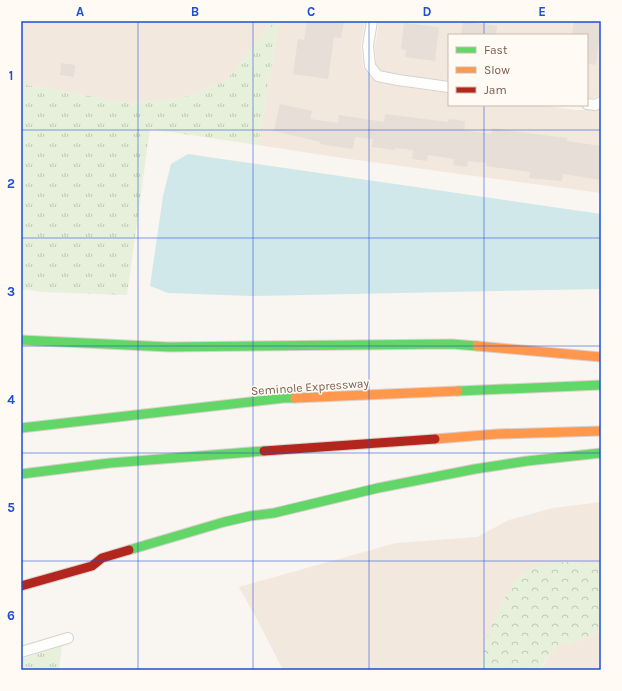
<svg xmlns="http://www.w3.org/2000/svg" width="622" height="691" viewBox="0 0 622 691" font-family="Karla,sans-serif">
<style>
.residential{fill:#f2e8de}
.grass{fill:url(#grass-tufts)}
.forest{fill:url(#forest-crowns)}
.water{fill:#d0e8ea}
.building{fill:#e6ded7}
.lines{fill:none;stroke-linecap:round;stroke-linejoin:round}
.street-casing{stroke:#d7d1cb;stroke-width:12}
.fast-casing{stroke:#dad1cc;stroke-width:11}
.slow-casing{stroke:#dad1cc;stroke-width:11}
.jam-casing{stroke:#dad1cc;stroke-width:11}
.street{stroke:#fefefd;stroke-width:10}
.fast{stroke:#63d668;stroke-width:9}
.slow{stroke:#ff974d;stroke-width:9}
.jam{stroke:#b3261e;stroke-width:9}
.grid{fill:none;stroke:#1d4ed8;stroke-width:1;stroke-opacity:0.55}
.labels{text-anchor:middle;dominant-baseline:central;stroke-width:3;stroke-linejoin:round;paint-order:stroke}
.street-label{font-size:12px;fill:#7a5c4d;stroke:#fffaf3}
.neatline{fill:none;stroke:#1d4ed8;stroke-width:1.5}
.grid-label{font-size:13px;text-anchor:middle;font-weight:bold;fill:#1d4ed8}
</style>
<defs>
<pattern id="grass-tufts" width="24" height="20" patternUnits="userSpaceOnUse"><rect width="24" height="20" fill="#e7f0db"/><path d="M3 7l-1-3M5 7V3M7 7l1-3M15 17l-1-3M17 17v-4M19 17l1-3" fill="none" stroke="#c0c6b4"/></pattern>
<pattern id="forest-crowns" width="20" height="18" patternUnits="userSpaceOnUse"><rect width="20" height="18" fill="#e7f0db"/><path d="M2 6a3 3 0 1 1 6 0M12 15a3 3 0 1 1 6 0" fill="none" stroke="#c0c6b4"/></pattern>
</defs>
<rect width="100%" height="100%" fill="#f9f5f0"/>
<g class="residential">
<path d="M 21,21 L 275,21 L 255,44 L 226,81 L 189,96 L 156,101 L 129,103 L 21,84 Z"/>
<path d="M 279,21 L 365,21 L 361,45 L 363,66 L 364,69 L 372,79 L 376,82 L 397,86 L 449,93 L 449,105 L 539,105 L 576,110 L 595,110 L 601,109 L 601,193 L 342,158 L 258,145 Z"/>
<path d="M 379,21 L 601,21 L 601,95 L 593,98 L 587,98 L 587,35 L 449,35 L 449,81 L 399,75 L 382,71 L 376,64 L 375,47 Z"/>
<path d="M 601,502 L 601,565 L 565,562 L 485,642 L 481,670 L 283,670 L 260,625 L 239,587 L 396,543 L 477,537 L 509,520 L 553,508 Z"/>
<path d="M 601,630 L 601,670 L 540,670 L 556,646 L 581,640 Z"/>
</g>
<g class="grass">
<path d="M 275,21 L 279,21 L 258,145 L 150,129 L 127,295 L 43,292 L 21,289 L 21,84 L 129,103 L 156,101 L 189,96 L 226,81 L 255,44 Z"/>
<path d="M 62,646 L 59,670 L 21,670 L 21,659 Z"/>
</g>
<path class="forest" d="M 565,562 L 601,565 L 601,630 L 581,640 L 556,646 L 539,670 L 481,670 L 485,642 L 493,621 L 513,582 L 532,567 Z"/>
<path class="water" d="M 188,154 L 601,214 L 601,289 L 252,296 L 168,293 L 150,286 L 163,196 L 171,164 Z"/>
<g class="building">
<path d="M 307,21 L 344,21 L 341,38 L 334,37 L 328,79 L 293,74 L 298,39 L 304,40 Z"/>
<path d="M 463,21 L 497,26 L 496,35 L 461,35 Z"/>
<path d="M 574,21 L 601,21 L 601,40 L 599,39 L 596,65 L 587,63 L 587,35 L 572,35 Z"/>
<path d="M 404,23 L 439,27 L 435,61 L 405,57 L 406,50 L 401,49 Z"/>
<path d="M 61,63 L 75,65 L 74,77 L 60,75 Z"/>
<path d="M 280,104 L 312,111 L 310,119 L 338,123 L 339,115 L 384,122 L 385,114 L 448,122 L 449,119 L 465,121 L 464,130 L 491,134 L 492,128 L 527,133 L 567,138 L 567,141 L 601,146 L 601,180 L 563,174 L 562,181 L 529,178 L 530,172 L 486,166 L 487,163 L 468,161 L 467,167 L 453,165 L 454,159 L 428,155 L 427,161 L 412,159 L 413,150 L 395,148 L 395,150 L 372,147 L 373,139 L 355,137 L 353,149 L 320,144 L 321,142 L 274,131 Z"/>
</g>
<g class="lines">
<g class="street-casing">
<g id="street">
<path d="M 372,21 L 368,46 L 370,66 L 378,76 L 398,80 L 449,87"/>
<path d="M 587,104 L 595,105 L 601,102"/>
<path d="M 21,652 L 68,638"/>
</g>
</g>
<g class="fast-casing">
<g id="fast">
<path d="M 21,340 L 169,347 L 452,344 L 477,346"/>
<path d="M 458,391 L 601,385"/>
<path d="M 21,428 L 284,398 L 295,398"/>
<path d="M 21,474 L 110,463 L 264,451"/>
<path d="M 129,550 L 224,522 L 250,516 L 274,513 L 378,488 L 475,469 L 527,461 L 601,453"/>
</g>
</g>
<g class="slow-casing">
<g id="slow">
<path d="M 477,346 L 601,357"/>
<path d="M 295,398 L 458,391"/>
<path d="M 435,439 L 497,434 L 601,431"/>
</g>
</g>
<g class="jam-casing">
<g id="jam">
<path d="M 264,451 L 435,439"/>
<path d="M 21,586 L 92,566 L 102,558 L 129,550"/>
</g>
</g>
<use href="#street" class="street"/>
<use href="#fast" class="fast"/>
<use href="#slow" class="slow"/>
<use href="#jam" class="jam"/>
</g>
<path class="grid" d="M 138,21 L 138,670M 253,21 L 253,670M 369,21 L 369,670M 484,21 L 484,35M 484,105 L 484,670M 21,130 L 601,130M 21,238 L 601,238M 21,346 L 601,346M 21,453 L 601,453M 21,561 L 601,561"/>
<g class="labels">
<g class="street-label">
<text transform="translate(310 387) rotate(-4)">Seminole Expressway</text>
</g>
</g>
<rect width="622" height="691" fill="none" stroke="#fffaf3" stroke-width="44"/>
<rect x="448" y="34" width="140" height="72" fill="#fffaf3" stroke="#cabbb1"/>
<rect x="456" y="47" width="20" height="6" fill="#63d668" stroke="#cabbb1"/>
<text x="484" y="54" font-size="12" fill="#7a5c4d">Fast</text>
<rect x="456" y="67" width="20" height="6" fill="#ff974d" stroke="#cabbb1"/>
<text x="484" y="74" font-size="12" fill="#7a5c4d">Slow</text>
<rect x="456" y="87" width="20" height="6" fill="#b3261e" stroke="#cabbb1"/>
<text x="484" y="94" font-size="12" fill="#7a5c4d">Jam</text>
<rect x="22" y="22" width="578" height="647" class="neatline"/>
<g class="grid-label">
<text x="80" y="16">A</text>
<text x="195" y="16">B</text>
<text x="311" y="16">C</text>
<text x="427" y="16">D</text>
<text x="542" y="16">E</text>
<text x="11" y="80">1</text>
<text x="11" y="188">2</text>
<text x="11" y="296">3</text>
<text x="11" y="404">4</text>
<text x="11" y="512">5</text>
<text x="11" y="620">6</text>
</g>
</svg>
